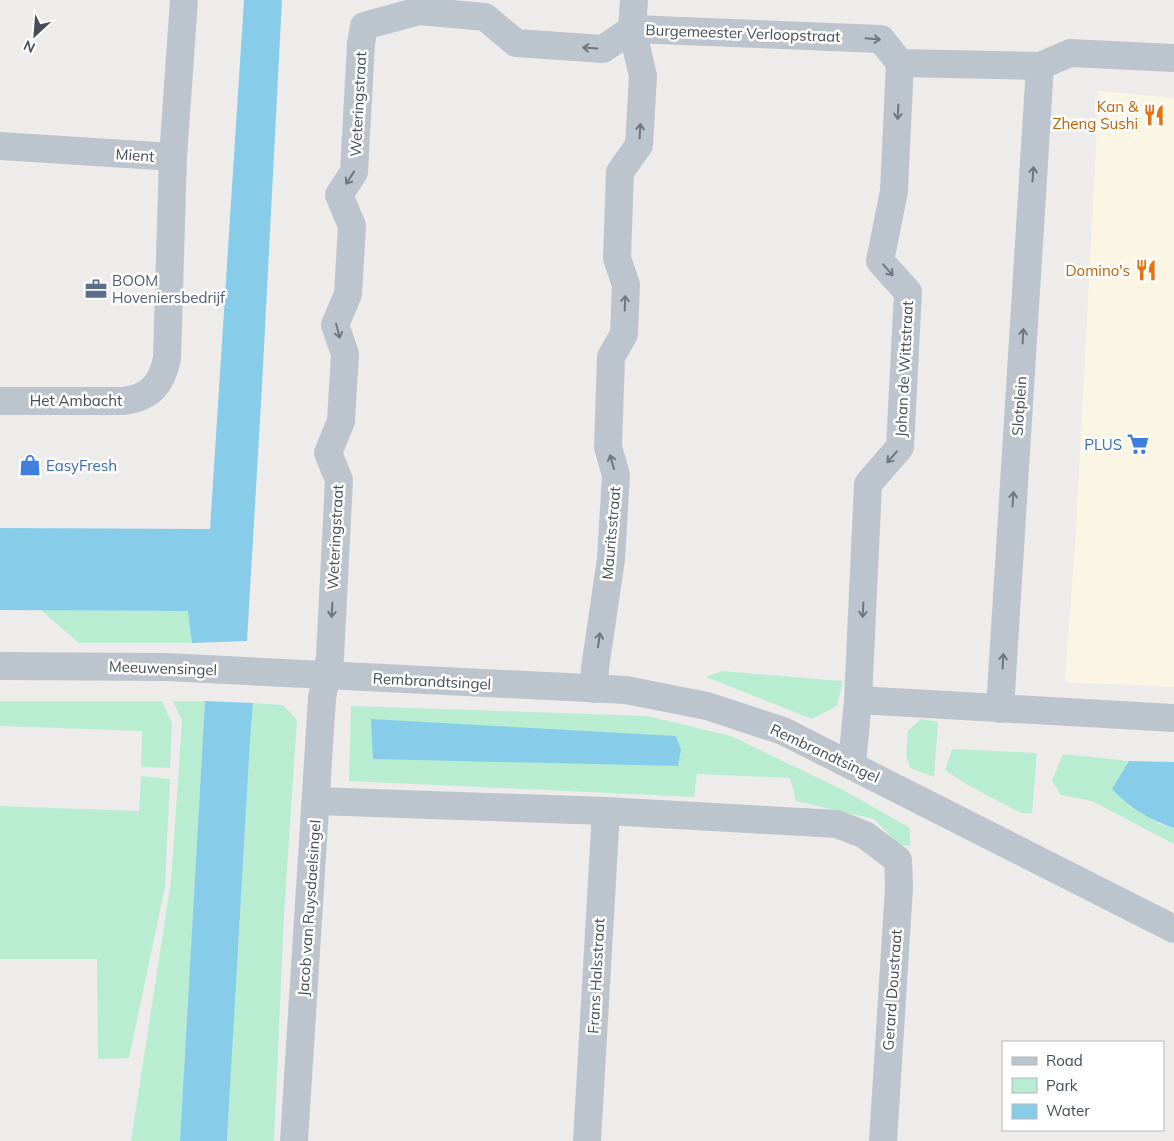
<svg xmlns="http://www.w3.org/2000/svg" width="1174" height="1141" viewBox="0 0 1174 1141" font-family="Mulish,sans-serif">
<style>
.commercial{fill:#fbf6e3}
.green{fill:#b9edd1}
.water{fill:#87cce9}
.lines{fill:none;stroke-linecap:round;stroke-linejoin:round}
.minor{stroke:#bcc5ce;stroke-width:28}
.tertiary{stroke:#bcc5ce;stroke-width:28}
.oneway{stroke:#6e7781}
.labels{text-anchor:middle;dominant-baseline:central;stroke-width:5;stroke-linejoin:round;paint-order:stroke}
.street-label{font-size:15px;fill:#444d58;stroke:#fff}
.food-label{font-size:15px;fill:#c56008;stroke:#fff;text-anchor:end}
.service-label{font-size:15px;fill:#4e5e75;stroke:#fff;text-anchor:start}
.shop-label{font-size:15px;fill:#366cbe;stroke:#fff;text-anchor:end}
</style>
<rect width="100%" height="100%" fill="#eeeceb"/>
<path class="commercial" d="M 1099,91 L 1174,98 L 1174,687 L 1065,682 L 1076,531 Z"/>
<g class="green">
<path d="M 41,610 L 189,611 L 192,643 L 79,643 Z"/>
<path d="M 722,671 L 843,681 L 837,706 L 812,719 L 706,677 Z"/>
<path d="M 0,701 L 162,701 L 172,723 L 170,768 L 141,767 L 142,731 L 0,726 Z"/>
<path d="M 173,701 L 205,701 L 180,1141 L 131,1141 L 171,881 L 182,721 Z"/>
<path d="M 253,703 L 283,705 L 297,720 L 284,916 L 274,1141 L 227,1141 L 250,741 Z"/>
<path d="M 351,706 L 647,716 L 731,736 L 843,790 L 910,828 L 910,846 L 899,845 L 874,819 L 796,801 L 790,778 L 697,774 L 694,797 L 349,781 Z"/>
<path d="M 921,719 L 938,722 L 934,777 L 910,768 L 906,755 L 908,731 Z"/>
<path d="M 952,749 L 1037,753 L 1032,813 L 1021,813 L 968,785 L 945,770 Z"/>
<path d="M 1063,754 L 1129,761 L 1113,789 L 1159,824 L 1174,828 L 1174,844 L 1092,801 L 1061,795 L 1052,781 Z"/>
<path d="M 141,776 L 170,779 L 165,887 L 129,1058 L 98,1059 L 97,959 L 0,959 L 0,806 L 139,811 Z"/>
</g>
<g class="water">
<path d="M 244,0 L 282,0 L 262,386 L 247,641 L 192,643 L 188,611 L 0,610 L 0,528 L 210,529 Z"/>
<path d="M 205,701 L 253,703 L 250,741 L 227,1141 L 180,1141 Z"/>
<path d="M 371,719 L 676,736 L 681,750 L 678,766 L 373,759 Z"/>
<path d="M 1129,761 L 1174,762 L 1174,828 C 1151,821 1129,807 1112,789 Z"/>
</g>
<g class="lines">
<g class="minor">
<path d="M 0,146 L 173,157 L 184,0"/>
<path d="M 0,401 L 124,401 C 151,397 162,384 167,358 L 173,157"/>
<path d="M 594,689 L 595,668 L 611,559 L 616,475 L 608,447 L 611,357 L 624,334 L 626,285 L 617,258 L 620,172 L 639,145 L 643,76 L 632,29 L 634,0"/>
<path d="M 858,700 L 1174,718"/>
<path d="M 1000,709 L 1040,66 L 1070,53 L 1174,58"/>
<path d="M 852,764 L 858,700 L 868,484 L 900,447 L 908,292 L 880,261 L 894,191 L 900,63"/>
<path d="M 316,801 L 606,811 L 837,824 L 865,835 L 898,860 L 899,888 L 883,1141"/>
<path d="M 294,1141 L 322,698 L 330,657 L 339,480 L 328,453 L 341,421 L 345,354 L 335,325 L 348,294 L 352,226 L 339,195 L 354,172 L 361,44 L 364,26 L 419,11 L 485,17 L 516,43 L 603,49 L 632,29 L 881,39 L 900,63 L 1040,66"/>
<path d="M 587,1141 L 606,811"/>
</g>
<path class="tertiary" d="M 0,666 L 166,667 L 626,690 L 707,706 L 783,731 L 1174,929"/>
</g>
<defs><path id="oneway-shaft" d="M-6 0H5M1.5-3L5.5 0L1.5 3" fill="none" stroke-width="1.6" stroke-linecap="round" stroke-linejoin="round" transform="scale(1.25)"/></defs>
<g class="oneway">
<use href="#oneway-shaft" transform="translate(873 39) rotate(5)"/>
<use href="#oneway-shaft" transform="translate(590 48) rotate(-176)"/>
<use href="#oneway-shaft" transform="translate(898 112) rotate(93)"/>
<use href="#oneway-shaft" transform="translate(640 131) rotate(-87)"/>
<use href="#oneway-shaft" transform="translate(1033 174) rotate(-86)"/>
<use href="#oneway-shaft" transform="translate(350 178) rotate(122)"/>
<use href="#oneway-shaft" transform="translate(888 270) rotate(49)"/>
<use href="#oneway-shaft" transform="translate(625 303) rotate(-88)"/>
<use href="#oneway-shaft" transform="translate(338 331) rotate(75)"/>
<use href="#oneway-shaft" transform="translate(1023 336) rotate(-87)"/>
<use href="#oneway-shaft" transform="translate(892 457) rotate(131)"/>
<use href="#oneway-shaft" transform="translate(612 462) rotate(-106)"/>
<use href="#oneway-shaft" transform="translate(1013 499) rotate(-86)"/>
<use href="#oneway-shaft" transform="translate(332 610) rotate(93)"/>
<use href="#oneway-shaft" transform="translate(863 610) rotate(93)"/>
<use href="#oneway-shaft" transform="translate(599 640) rotate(-82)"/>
<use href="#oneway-shaft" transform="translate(1003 661) rotate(-87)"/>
</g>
<defs>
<g id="restaurant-bare" transform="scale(1.725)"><path d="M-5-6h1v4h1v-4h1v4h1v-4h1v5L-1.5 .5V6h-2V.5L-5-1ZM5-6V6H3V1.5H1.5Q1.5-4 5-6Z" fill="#e8710a" stroke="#fff" stroke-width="2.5" paint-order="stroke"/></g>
<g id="office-bare" transform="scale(1.725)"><path d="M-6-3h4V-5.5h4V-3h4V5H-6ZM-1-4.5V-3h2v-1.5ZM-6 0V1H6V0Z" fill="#5c6f8a" stroke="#fff" stroke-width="2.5" paint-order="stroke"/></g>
<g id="supermarket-bare" transform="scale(1.725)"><path d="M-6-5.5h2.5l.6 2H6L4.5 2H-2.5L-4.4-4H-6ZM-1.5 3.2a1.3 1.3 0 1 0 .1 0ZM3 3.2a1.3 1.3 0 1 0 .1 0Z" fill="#3f7fe0" stroke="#fff" stroke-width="2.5" paint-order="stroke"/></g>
<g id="shop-bare" transform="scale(1.725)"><path d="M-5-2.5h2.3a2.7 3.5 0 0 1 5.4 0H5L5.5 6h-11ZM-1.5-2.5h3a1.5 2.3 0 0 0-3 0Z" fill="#3f7fe0" stroke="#fff" stroke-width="2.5" paint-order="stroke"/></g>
</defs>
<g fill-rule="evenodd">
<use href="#restaurant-bare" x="1154" y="115"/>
<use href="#restaurant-bare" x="1146" y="270"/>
<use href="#office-bare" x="96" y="289"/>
<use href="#supermarket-bare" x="1138" y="444"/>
<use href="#shop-bare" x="30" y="465"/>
</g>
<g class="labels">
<g class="street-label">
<text transform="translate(743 33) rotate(2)">Burgemeester Verloopstraat</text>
<text transform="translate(358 104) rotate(-87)">Weteringstraat</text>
<text transform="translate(135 155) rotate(4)">Mient</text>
<text transform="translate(904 369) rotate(-87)">Johan de Wittstraat</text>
<text x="76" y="400">Het Ambacht</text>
<text transform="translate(1019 406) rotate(-86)">Slotplein</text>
<text transform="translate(611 533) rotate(-85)">Mauritsstraat</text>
<text transform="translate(335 537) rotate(-87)">Weteringstraat</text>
<text transform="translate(163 668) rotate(2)">Meeuwensingel</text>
<text transform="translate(432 681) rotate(3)">Rembrandtsingel</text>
<text transform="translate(825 753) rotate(25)">Rembrandtsingel</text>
<text transform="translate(309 908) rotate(-86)">Jacob van Ruysdaelsingel</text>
<text transform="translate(596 976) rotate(-87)">Frans Halsstraat</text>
<text transform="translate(892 990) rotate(-86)">Gerard Doustraat</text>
</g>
<g class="food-label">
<text x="1138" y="106">Kan &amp;<tspan x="1138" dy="17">Zheng Sushi</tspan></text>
<text x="1130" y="270">Domino's</text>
</g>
<g class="service-label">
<text x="112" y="280">BOOM<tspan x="112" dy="17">Hoveniersbedrijf</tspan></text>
</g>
<g class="shop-label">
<text x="1122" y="444">PLUS</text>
<text x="46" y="465" text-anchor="start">EasyFresh</text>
</g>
</g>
<rect x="1002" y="1041" width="162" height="90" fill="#ffffff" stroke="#b4b8bc"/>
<rect x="1012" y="1057" width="25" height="8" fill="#bcc5ce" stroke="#b4b8bc"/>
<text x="1046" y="1066" font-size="15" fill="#444d58">Road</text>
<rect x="1012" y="1078" width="25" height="15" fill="#b9edd1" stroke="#b4b8bc"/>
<text x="1046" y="1091" font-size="15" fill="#444d58">Park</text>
<rect x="1012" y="1104" width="25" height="15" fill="#87cce9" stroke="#b4b8bc"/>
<text x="1046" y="1116" font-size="15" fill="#444d58">Water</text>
<g transform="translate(35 35) rotate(206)" stroke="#ffffff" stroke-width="4" paint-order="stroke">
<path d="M0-4L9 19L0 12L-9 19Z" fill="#444d58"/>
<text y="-8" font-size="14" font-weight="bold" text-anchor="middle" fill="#444d58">N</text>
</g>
</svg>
